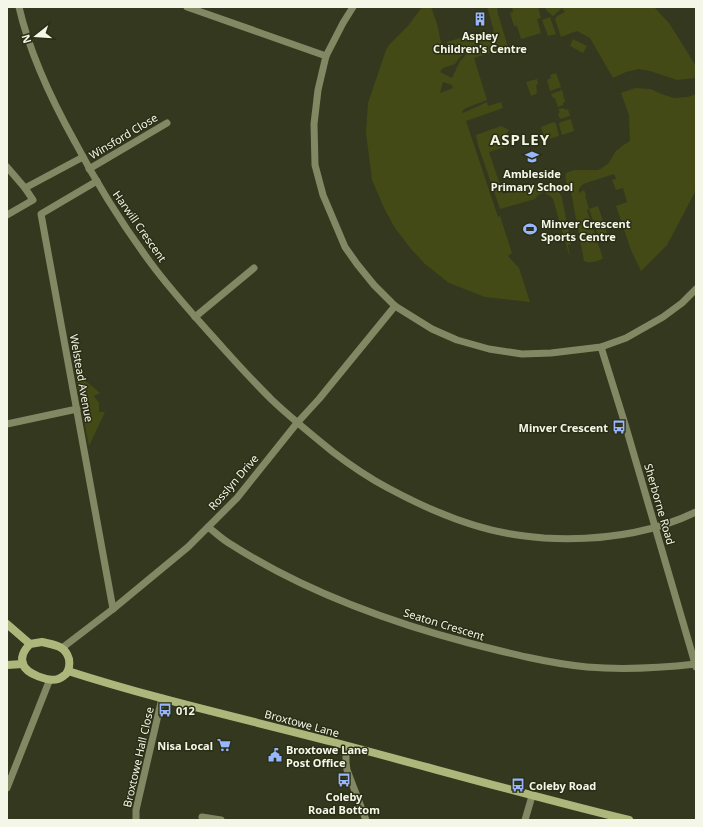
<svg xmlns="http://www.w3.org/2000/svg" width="703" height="827" viewBox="0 0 703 827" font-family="'Noto Sans',sans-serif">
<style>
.green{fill:#434a16;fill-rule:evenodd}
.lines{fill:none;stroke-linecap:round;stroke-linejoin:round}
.street{stroke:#828863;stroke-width:7}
.secondary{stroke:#adb77b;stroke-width:8}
.labels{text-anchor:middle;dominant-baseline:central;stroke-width:3;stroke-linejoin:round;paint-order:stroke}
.poi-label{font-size:11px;font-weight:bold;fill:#f4f7e8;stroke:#2a2e15;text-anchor:start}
.street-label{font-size:11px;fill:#f4f7e8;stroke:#2a2e15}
.district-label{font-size:15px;font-weight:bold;letter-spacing:1px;fill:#f4f7e8;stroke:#2a2e15}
</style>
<rect width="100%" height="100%" fill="#34381f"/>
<g class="green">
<path d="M 422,7 L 431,7 L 437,24 L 442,47 L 447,47 L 447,42 L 470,35 L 472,39 L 475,39 L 479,52 L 481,51 L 478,40 L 493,35 L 492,32 L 494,31 L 487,7 L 497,7 L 498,14 L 508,47 L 474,58 L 487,100 L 466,108 L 462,111 L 463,113 L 487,102 L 488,106 L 501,102 L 503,108 L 466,121 L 498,217 L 500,216 L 512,253 L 508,256 L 519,268 L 530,302 L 485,297 L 449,283 L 425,264 L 411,249 L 395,228 L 385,210 L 372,180 L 366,133 L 368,103 L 386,50 L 389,45 L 407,27 ZM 467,53 L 467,54 L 460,61 L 452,78 L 440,72 L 443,68 L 455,64 C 458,60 461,54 467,53 ZM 443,82 L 452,85 L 453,88 L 440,93 Z"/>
<path d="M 512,7 L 538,7 L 541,18 L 537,19 L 541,33 L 521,39 L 517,26 L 514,26 L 510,13 L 513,12 Z"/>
<path d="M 544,7 L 654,7 L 669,23 L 696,66 L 696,78 L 677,80 L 650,71 L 639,69 L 626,72 L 613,78 L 590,38 L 577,31 L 561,37 L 555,19 L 557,16 L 565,12 L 562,8 L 553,16 L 547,11 Z"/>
<path d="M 550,17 L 556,34 L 548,36 L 542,20 Z"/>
<path d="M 573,39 L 587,46 L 583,53 L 570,46 Z"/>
<path d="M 556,73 L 561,87 L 550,91 L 547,80 L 551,78 L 550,75 Z"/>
<path d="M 537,79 L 538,84 L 536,85 L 537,91 L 536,94 L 531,96 L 526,82 Z"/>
<path d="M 635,88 L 651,89 L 661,94 L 674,98 L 688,97 L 696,94 L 696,186 L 694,194 L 667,245 L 641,271 L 631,250 L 616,206 L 627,202 L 623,188 L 616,190 L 612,180 L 616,179 L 614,174 L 583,184 L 579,189 L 579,193 L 584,190 L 586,195 L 585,196 L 589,209 L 598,206 L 607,233 L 598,235 L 589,209 L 587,210 L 603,259 C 597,261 590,264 584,261 L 571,192 C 568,184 564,182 566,173 L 574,170 L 598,170 L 602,168 L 608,164 L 616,151 L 622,146 L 630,141 L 629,115 L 621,93 Z"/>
<path d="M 562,90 L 565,102 L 563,103 L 563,105 L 558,107 L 555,98 L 553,98 L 551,94 Z"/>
<path d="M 564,108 L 565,110 L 568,109 L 570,116 L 560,119 L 558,114 L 560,112 L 558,109 Z"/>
<path d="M 571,119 L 574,131 L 562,135 L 559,124 L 561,122 Z"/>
<path d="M 554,122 L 556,124 L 559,136 L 545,140 L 541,127 Z"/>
<path d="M 501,126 L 509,130 L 505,136 L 508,146 L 489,152 L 503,194 L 529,186 L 529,183 L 543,185 L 542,193 L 538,195 L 535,199 L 500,209 L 478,145 L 476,135 Z"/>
<path d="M 548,184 L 558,190 L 562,198 L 571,244 L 568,245 L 570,258 L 553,199 L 549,195 L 546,194 Z"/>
<path d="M 75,372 L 100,393 L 94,396 L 99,403 L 99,412 L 105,412 L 89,446 Z"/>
</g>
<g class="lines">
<g class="street">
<path d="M 19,7 C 30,55 51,99 75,142 C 97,184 122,224 150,262 C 172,292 198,320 223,348 C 239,366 255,383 272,400 C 291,418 312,435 333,452 C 350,465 369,478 388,488 C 427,509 468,527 511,534 C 522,536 533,537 544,538 C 597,541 648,535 696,512"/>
<path d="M 187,7 L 326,56"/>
<path d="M 353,7 L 343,23 L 326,56 L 318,90 L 314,124 L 315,165 L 323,195 L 345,247 L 357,264 L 374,285 L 395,306 L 432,329 L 457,340 L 489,349 L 522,354 L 551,353 L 601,347 L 626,338 L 663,317 L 682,303 L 696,289"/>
<path d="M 7,167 L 25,188 L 33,200 L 7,215"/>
<path d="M 89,169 L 167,123"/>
<path d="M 97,181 L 41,214 L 113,609"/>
<path d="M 25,188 L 83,157"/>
<path d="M 195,317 L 254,268"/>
<path d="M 601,347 L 625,424 L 696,667"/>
<path d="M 7,424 L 77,409"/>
<path d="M 208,527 C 216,533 223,540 232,545 C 304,591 386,621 469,643 C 508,653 547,663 587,667 C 623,670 660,668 696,664"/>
<path d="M 62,648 L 113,609 L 188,547 L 237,498 L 297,423 L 319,399 L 395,306"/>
<path d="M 346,746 L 346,763 L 347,770 L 366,820"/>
<path d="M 7,788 L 50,679"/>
<path d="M 202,817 L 221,820"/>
<path d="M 136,820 L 136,810 L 162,698"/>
<path d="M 525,820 L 532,796"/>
</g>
<g class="secondary">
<path d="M 7,624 L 30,644"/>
<path d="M 42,642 C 54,645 65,645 69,659 C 70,665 69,670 66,674 C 63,676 62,678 58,679 C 49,682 26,674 23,664 C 20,656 25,649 30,644 Z"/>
<path d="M 7,665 L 23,664"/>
<path d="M 68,671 C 155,699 245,719 333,742 C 432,768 530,796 629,820"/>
</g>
</g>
<defs>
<g id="building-bare" transform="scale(1.08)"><path d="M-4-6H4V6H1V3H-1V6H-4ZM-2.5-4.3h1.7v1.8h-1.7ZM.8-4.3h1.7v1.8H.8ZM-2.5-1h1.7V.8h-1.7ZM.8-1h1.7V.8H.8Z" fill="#97b6fd" stroke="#2a2e15" stroke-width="2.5" paint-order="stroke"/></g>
<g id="school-bare" transform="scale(1.08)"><path d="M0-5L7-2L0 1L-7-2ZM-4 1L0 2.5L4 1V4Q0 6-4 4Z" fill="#97b6fd" stroke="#2a2e15" stroke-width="2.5" paint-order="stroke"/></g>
<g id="stadium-bare" transform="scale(1.08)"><path d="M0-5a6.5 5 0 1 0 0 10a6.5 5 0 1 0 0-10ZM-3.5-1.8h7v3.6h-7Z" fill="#97b6fd" stroke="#2a2e15" stroke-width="2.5" paint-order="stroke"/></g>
<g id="bus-bare" transform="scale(1.08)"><path d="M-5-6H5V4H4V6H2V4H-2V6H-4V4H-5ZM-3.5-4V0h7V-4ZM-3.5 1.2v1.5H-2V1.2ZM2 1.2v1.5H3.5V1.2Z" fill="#97b6fd" stroke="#2a2e15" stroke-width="2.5" paint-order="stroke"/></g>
<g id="supermarket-bare" transform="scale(1.08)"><path d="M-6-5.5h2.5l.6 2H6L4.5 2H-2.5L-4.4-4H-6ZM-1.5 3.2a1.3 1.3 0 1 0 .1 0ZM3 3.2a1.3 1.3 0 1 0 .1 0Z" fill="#97b6fd" stroke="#2a2e15" stroke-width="2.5" paint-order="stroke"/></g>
<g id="civic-bare" transform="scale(1.08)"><path d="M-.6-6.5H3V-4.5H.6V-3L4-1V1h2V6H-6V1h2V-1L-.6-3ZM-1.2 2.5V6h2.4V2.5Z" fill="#97b6fd" stroke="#2a2e15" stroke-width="2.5" paint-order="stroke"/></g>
</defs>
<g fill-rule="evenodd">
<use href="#building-bare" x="480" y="19"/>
<use href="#school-bare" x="532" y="157"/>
<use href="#stadium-bare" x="530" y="229"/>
<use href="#bus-bare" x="619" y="427"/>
<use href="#bus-bare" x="165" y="710"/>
<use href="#supermarket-bare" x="224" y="745"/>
<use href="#civic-bare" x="275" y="755"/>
<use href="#bus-bare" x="344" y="780"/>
<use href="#bus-bare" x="518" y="785"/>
</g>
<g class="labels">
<g class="poi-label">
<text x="480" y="35" text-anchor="middle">Aspley<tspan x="480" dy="13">Children's Centre</tspan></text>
<text x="532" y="173" text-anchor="middle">Ambleside<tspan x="532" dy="13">Primary School</tspan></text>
<text x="541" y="223">Minver Crescent<tspan x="541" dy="13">Sports Centre</tspan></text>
<text x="608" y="427" text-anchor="end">Minver Crescent</text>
<text x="176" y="710">012</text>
<text x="213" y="745" text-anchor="end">Nisa Local</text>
<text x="286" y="749">Broxtowe Lane<tspan x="286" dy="13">Post Office</tspan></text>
<text x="529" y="785">Coleby Road</text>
<text x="344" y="796" text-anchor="middle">Coleby<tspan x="344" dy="13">Road Bottom</tspan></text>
</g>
<g class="street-label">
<text transform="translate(123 136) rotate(-31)">Winsford Close</text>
<text transform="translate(140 226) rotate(55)">Harwill Crescent</text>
<text transform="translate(82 378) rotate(80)">Welstead Avenue</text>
<text transform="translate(233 482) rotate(-49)">Rosslyn Drive</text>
<text transform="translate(660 504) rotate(74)">Sherborne Road</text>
<text transform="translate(444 624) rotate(17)">Seaton Crescent</text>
<text transform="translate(302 723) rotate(15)">Broxtowe Lane</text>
<text transform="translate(138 757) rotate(-77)">Broxtowe Hall Close</text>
</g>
<g class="district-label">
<text x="520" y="139">ASPLEY</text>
</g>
</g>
<rect width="703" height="827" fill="none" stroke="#f4f7e8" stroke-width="16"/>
<g transform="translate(36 36) rotate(253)" stroke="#2a2e15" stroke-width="3" paint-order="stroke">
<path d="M0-3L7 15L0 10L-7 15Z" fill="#f4f7e8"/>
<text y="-6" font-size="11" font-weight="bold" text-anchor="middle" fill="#f4f7e8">N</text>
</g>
</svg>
